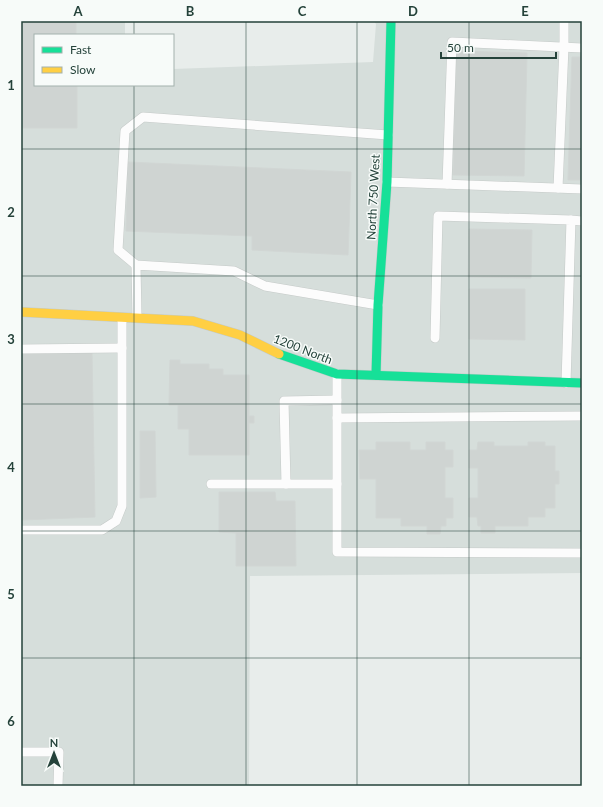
<svg xmlns="http://www.w3.org/2000/svg" width="603" height="807" viewBox="0 0 603 807" font-family="Lato,sans-serif">
<style>
.built{fill:#d6dedb}
.building{fill:#cfd4d2;stroke:#d1d6d4}
.lines{fill:none;stroke-linecap:round;stroke-linejoin:round}
.lane-casing{stroke:#c5cac8;stroke-width:10}
.fast-casing{stroke:#c3cbc8;stroke-width:10}
.slow-casing{stroke:#c3cbc8;stroke-width:10}
.lane{stroke:#fcfcfc;stroke-width:9}
.fast{stroke:#16e098;stroke-width:9}
.slow{stroke:#ffcf43;stroke-width:9}
.grid{fill:none;stroke:#24423a;stroke-width:1;stroke-opacity:0.55}
.labels{text-anchor:middle;dominant-baseline:central;stroke-width:3;stroke-linejoin:round;paint-order:stroke}
.street-label{font-size:12px;fill:#24423a;stroke:#f7fbf9}
.neatline{fill:none;stroke:#24423a;stroke-width:1.5}
.grid-label{font-size:13px;text-anchor:middle;font-weight:bold;fill:#24423a}
</style>
<rect width="100%" height="100%" fill="#e8edeb"/>
<path class="built" d="M 21,21 L 125,21 L 125,35 L 35,35 L 35,85 L 173,85 L 173,69 L 373,62 L 376,24 L 374,21 L 582,21 L 582,573 L 250,576 L 249,786 L 21,786 Z"/>
<g class="building">
<path d="M 21,21 L 76,21 L 76,35 L 35,35 L 35,85 L 77,85 L 77,128 L 21,128 Z"/>
<path d="M 456,51 L 527,53 L 524,176 L 453,175 Z"/>
<path d="M 572,57 L 582,57 L 582,180 L 568,180 Z"/>
<path d="M 128,162 L 351,172 L 348,255 L 252,250 L 252,236 L 126,231 Z"/>
<path d="M 469,229 L 532,230 L 531,278 L 468,277 Z"/>
<path d="M 469,289 L 525,289 L 525,340 L 469,339 Z"/>
<path d="M 92,352 L 95,517 L 21,520 L 21,354 Z"/>
<path d="M 170,360 L 180,360 L 180,364 L 209,364 L 209,369 L 223,369 L 223,375 L 249,375 L 249,416 L 254,416 L 254,423 L 249,423 L 249,455 L 189,455 L 189,429 L 178,429 L 178,405 L 169,405 Z"/>
<path d="M 140,431 L 155,431 L 156,497 L 140,498 Z"/>
<path d="M 376,442 L 410,442 L 410,450 L 426,450 L 426,442 L 445,442 L 445,450 L 453,450 L 453,467 L 445,467 L 445,498 L 453,498 L 453,518 L 446,518 L 446,526 L 441,526 L 440,534 L 427,534 L 427,526 L 401,526 L 401,518 L 376,518 L 376,479 L 360,479 L 359,450 L 376,450 Z"/>
<path d="M 478,442 L 494,442 L 494,446 L 528,446 L 528,442 L 545,442 L 545,446 L 555,446 L 555,471 L 559,471 L 559,484 L 555,484 L 555,508 L 545,508 L 545,517 L 528,517 L 528,526 L 495,526 L 495,533 L 481,533 L 481,526 L 478,526 L 477,517 L 469,517 L 469,498 L 478,498 L 478,468 L 469,468 L 469,450 L 477,450 Z"/>
<path d="M 219,492 L 275,492 L 276,501 L 295,501 L 296,566 L 236,566 L 236,533 L 219,532 Z"/>
</g>
<g class="lines">
<g class="lane-casing">
<g id="lane">
<path d="M 387,182 L 582,189"/>
<path d="M 447,184 L 452,42 L 582,48"/>
<path d="M 558,188 L 564,47 L 564,21"/>
<path d="M 571,220 L 582,221"/>
<path d="M 136,265 L 118,250 L 125,131 L 143,117 L 388,135"/>
<path d="M 137,317 L 136,265 L 234,271 L 265,286 L 378,305"/>
<path d="M 435,338 L 438,216 L 571,220 L 566,383"/>
<path d="M 21,349 L 122,348"/>
<path d="M 337,374 L 337,552 L 582,553"/>
<path d="M 337,418 L 582,416"/>
<path d="M 211,484 L 286,484"/>
<path d="M 337,484 L 286,484 L 284,401 L 337,400"/>
<path d="M 21,530 L 102,530 L 116,521 L 122,506 L 122,318"/>
<path d="M 21,752 L 59,752 L 58,786"/>
</g>
</g>
<g class="fast-casing">
<g id="fast">
<path d="M 279,354 L 337,374 L 582,383"/>
<path d="M 376,375 L 378,305 L 387,182 L 391,21"/>
</g>
</g>
<g class="slow-casing">
<path id="slow" d="M 21,312 L 193,321 L 240,335 L 279,354"/>
</g>
<use href="#lane" class="lane"/>
<use href="#fast" class="fast"/>
<use href="#slow" class="slow"/>
</g>
<path class="grid" d="M 134,21 L 134,35M 246,21 L 246,786M 357,21 L 357,786M 469,21 L 469,786M 134,85 L 134,786M 21,149 L 582,149M 21,276 L 582,276M 21,404 L 582,404M 21,531 L 582,531M 21,658 L 582,658"/>
<g class="labels">
<g class="street-label">
<text transform="translate(373 197) rotate(-87)">North 750 West</text>
<text transform="translate(303 349) rotate(21)">1200 North</text>
</g>
</g>
<rect width="603" height="807" fill="none" stroke="#f7fbf9" stroke-width="44"/>
<rect x="34" y="34" width="140" height="52" fill="#f7fbf9" stroke="#a3b1ad"/>
<rect x="42" y="47" width="20" height="6" fill="#16e098" stroke="#a3b1ad"/>
<text x="70" y="54" font-size="12" fill="#24423a">Fast</text>
<rect x="42" y="67" width="20" height="6" fill="#ffcf43" stroke="#a3b1ad"/>
<text x="70" y="74" font-size="12" fill="#24423a">Slow</text>
<g transform="translate(54 753)" stroke="#f7fbf9" stroke-width="3" paint-order="stroke">
<path d="M0-3L7 15L0 10L-7 15Z" fill="#24423a"/>
<text y="-6" font-size="11" font-weight="bold" text-anchor="middle" fill="#24423a">N</text>
</g>
<path d="M441 52v6h115v-6" fill="none" stroke="#24423a" stroke-width="2"/>
<text x="447" y="52" font-size="12" fill="#24423a" stroke="#f7fbf9" stroke-width="3" paint-order="stroke">50 m</text>
<rect x="22" y="22" width="559" height="763" class="neatline"/>
<g class="grid-label">
<text x="78" y="16">A</text>
<text x="190" y="16">B</text>
<text x="302" y="16">C</text>
<text x="413" y="16">D</text>
<text x="525" y="16">E</text>
<text x="11" y="90">1</text>
<text x="11" y="217">2</text>
<text x="11" y="344">3</text>
<text x="11" y="472">4</text>
<text x="11" y="599">5</text>
<text x="11" y="726">6</text>
</g>
</svg>
